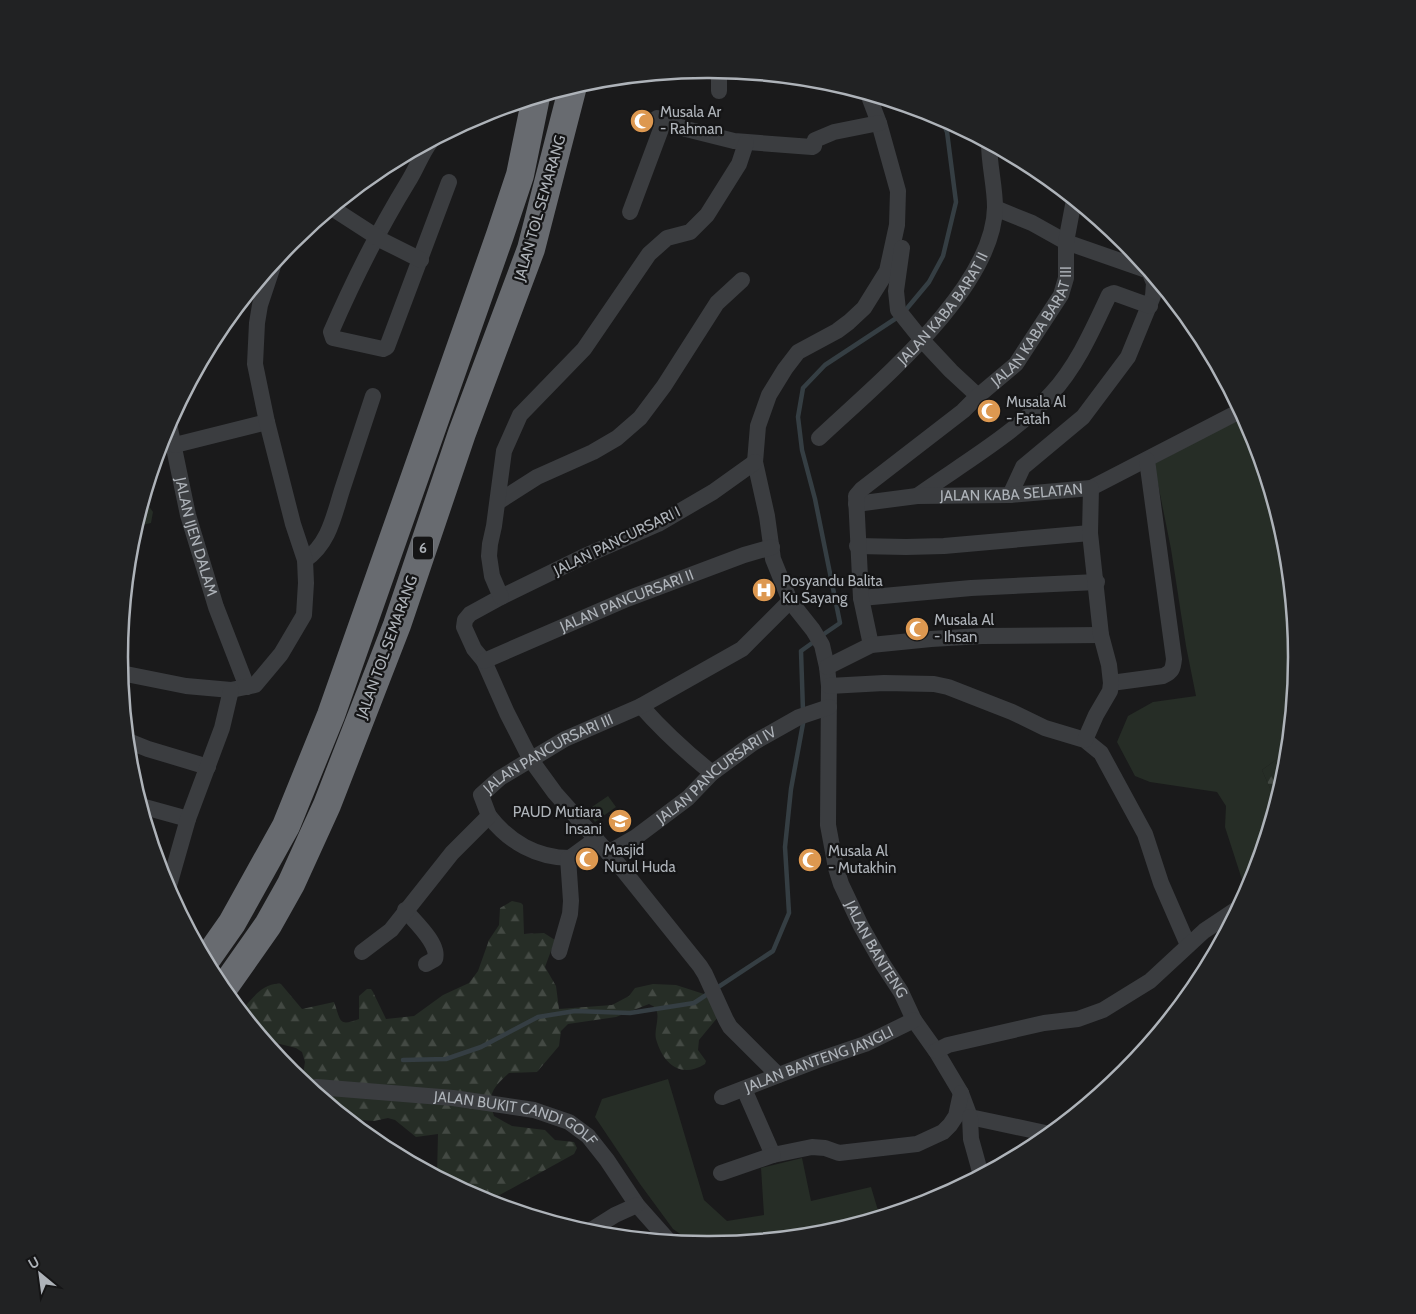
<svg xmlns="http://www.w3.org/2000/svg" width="1416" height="1314" viewBox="0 0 1416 1314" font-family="Cabin,sans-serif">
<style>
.green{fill:#262d26}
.forest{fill:url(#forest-firs)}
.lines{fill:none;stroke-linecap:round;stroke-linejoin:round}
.stream{stroke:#353e43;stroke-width:4.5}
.minor{stroke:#3b3d40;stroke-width:16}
.motorway{stroke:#686b70;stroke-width:28}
.labels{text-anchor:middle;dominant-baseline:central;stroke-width:4.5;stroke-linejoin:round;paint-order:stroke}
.shield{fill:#151516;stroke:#808488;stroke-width:1}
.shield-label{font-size:14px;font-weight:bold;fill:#aeb3b9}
.poi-label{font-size:15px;fill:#aeb3b9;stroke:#151516;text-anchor:start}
.street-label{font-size:15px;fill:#aeb3b9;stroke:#151516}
.rim{fill:none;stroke:#aeb3b9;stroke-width:2.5}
</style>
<defs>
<pattern id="forest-firs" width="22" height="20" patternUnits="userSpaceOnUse" patternTransform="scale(1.25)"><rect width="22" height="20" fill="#262d26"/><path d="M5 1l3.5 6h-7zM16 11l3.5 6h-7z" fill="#434943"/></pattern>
</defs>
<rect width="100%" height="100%" fill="#1a1a1b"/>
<g class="green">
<path d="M 1242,415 L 1252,432 L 1285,543 L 1296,657 L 1287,752 L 1262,770 L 1276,802 L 1251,882 L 1246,892 L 1225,827 L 1226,806 L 1217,792 L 1150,782 L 1135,776 L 1117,742 L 1128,716 L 1153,702 L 1196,696 L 1186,646 L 1171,549 L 1154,464 C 1184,449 1213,431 1242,415 Z"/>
<path d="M 146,492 L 148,505 L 153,512 L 151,523 L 137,526 Z"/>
<path d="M 608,796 L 616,807 L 595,822 L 586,811 Z"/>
<path d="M 668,1079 L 704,1200 L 727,1221 L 764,1215 L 761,1168 L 802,1158 L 811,1201 L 871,1187 L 880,1217 L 822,1234 L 708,1245 L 695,1244 L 673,1229 L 640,1184 L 595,1117 L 602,1099 Z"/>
</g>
<g class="forest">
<path d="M 1287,752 L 1285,772 L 1276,802 L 1262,770 Z"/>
<path d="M 512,901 L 521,903 L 523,905 L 524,934 L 544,933 L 555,940 L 545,967 L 556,986 L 559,1009 L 612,1005 L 629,996 L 635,988 L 653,984 L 676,985 L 707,995 L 718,1017 L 699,1040 L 698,1050 L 706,1061 L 705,1064 C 681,1079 663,1064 656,1039 C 654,1031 659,1020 657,1012 C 656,1007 653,1006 649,1004 L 616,1017 L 568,1024 L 561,1031 L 559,1046 L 537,1072 L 509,1073 C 493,1088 487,1093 494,1116 L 512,1126 L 545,1130 L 555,1140 L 574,1142 L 577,1148 L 574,1154 L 487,1202 L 437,1176 L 438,1134 L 416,1137 L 395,1120 L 388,1118 L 374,1121 L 348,1119 L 302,1080 L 305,1062 L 302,1052 L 296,1048 L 276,1043 L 272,1048 L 241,1011 C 252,999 263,982 281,984 L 302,1009 L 334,1002 C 341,1021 338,1027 359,1019 L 359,996 L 367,989 L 371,989 L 373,992 L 386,1019 L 414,1016 L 443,995 L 469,983 L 478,971 L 489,940 L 499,925 L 500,908 Z"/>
</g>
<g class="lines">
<g class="stream">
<path d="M 904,312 L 929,282 L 943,256 L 956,202 L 947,132 L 941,118"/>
<path d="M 821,636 L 840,623 L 815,499 L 802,450 L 798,417 L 803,388 L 825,365 L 898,317"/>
<path d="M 803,711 L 801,651 L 815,641"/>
<path d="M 403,1060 L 446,1059 L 481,1047 L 538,1017 L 575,1011 L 630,1013 L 694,1003 L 773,951 L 789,913 L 785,847 L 791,789 L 804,718"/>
</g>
<g class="minor">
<path d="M 719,70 L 719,91"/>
<path id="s1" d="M 868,94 L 879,123 L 898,191 L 897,225 L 887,271 L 864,308 L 849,322 L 837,331 L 798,352 L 785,369 L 769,395 L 758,426 L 755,462 L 767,516 L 773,559 L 790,601 L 813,630 L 822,645 L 827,667 L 829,686 L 828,825 L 836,868 L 841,884 L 861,926 L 882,963 L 901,992 L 914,1020 L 936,1051 L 961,1093 L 970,1117 L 1050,1134"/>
<path d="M 657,118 L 686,129 L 734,141 L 812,147 L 814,146 L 815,140 L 834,132 L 879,123"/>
<path d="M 431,141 C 421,154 417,168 408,182 C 378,231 354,279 331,332 L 333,338 L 383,349 L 387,347 L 449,182"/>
<path d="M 332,208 L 383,241 L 421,260"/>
<path d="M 995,208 L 1032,223 L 1066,242 L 1149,271"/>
<path d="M 630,212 L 664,121"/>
<path d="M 902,248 L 896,291 L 898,310 L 922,340 L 951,371 L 978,396"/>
<path id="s2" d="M 169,424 L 188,515 L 216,607 L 247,687"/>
<path id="s3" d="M 819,438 C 875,385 994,289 995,207 C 995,187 989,164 989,143"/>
<path d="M 175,445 L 267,422"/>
<path d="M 755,462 L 713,492 L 658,524 L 587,555 L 501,597 L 470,614 L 465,620 L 464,627 L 474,649 L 484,661 L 507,713 L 531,760 L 555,793 L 619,865 L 700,966 L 705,974 L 726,1020 L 730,1027 L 778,1075"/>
<path d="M 1010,495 L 1023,467 L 1083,417 L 1128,357 L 1153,296 L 1154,283 L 1149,271"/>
<path d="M 917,496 C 962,464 1013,435 1051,394 C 1077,366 1093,329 1109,295 L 1114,293 L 1150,306"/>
<path d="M 498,502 L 537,477 L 593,452 L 617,438 L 640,418 L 664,386 L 717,303 L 742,280"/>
<path id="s4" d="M 856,504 L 917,496 L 1010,495 L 1091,488 L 1240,411"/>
<path d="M 857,546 L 906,547 L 944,546 L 1090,533"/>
<path d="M 305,560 C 330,543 334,514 343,487 C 353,457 363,427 373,396"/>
<path d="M 501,597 L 492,576 L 489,556 L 490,544 L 494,526 L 504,451 L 520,415 L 584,349 L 649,254 L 667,238 L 690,232 L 707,215 L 739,164 L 746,143"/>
<path d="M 861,598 L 971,588 L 1097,582"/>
<path id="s5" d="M 871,645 L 861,598 L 856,496 L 862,489 L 963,411 L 978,396 L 1016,364 L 1061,295 L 1066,278 L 1066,242 L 1074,200"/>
<path id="s6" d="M 484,661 L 627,599 L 744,555 L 772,547"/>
<path d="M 827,667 L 871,645 L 931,639 L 982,636 L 1101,635"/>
<path d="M 121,673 L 186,686 L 231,690 L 255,685 L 281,654 L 304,615 L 306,583 L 305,560 L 293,524 L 267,422 L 255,364 L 257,323 L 260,305 L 274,263"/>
<path d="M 1111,683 L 1163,676 C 1172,672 1173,669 1174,659 L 1147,460"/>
<path d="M 829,686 L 884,683 L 934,684 L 948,687 L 1012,712 L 1045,728 L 1085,740 L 1101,753 L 1145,834 L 1161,883 L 1188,945"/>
<path d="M 641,706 C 663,731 686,752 712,773"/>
<path d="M 1085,740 L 1096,715 L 1110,691 L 1111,683 L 1109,665 L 1101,635 L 1090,533 L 1091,488"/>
<path d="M 128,741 L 148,749 L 208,767"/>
<path d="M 141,806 L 188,819"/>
<path d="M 489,816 C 509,842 537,858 570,858 L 596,839"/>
<path id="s7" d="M 608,853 L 636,837 L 688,798 L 712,773 L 753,743 L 799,717 L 829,707"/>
<path d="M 168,889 L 188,819 L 222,728 L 231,690"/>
<path d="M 405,910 C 414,921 440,944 435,959 L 426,964"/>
<path id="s8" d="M 362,952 L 391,930 L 452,853 L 489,816 L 481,795 L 500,778 L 565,739 L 641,706 L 742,649 L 790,601"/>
<path d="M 559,952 L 570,914 L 571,901 L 568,858"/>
<path d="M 936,1051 L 948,1045 L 1044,1023 L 1078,1019 L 1103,1010 L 1150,981 L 1204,931 L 1237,909"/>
<path id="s9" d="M 310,1088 L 317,1087 L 453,1098 L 534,1110 L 569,1122 L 588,1136 L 607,1160 L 637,1205 L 669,1241"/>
<path d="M 744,1089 L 773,1155 L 812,1147 L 825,1148 L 839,1153 L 917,1144 L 943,1132 L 950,1125 L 956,1116 L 961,1093"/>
<path id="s10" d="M 722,1097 L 815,1061 L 865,1044 L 914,1020"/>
<path d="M 970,1117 L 971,1139 L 981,1175"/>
<path d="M 721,1173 L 773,1155"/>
<path d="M 588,1232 L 615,1215 L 637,1205"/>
</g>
<g class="motorway">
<path d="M 206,960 L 232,923 L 286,826 L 331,715 L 500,235 L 520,175 L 536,97"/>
<path d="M 223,989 L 268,925 L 291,884 L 327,805 L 397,625 L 462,433 L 531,249 L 573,86"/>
</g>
</g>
<defs>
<g id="mosque-disc" transform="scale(1.25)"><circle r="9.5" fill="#dd9850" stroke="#151516"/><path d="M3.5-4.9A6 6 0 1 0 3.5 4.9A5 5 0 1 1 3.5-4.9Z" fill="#fff"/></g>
<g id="hospital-disc" transform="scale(1.25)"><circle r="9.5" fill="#dd9850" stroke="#151516"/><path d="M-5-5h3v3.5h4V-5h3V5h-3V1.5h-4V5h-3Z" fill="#fff"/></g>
<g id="school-disc" transform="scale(1.25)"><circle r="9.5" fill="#dd9850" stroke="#151516"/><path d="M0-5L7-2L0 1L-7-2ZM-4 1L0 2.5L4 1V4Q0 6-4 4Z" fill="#fff"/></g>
</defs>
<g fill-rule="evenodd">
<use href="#mosque-disc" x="642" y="121"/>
<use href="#mosque-disc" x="989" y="411"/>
<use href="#hospital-disc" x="764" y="590"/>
<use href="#mosque-disc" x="917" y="629"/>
<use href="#school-disc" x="620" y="821"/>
<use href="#mosque-disc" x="587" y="859"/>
<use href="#mosque-disc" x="810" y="860"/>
</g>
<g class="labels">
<rect class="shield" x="413" y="536.5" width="20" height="23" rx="4"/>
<g class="shield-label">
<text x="423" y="548">6</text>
</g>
<g class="poi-label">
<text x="660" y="112">Musala Ar<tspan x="660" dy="17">- Rahman</tspan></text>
<text x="1006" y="402">Musala Al<tspan x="1006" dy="17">- Fatah</tspan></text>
<text x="782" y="581">Posyandu Balita<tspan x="782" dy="17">Ku Sayang</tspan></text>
<text x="934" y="620">Musala Al<tspan x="934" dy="17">- Ihsan</tspan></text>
<text x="602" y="812" text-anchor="end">PAUD Mutiara<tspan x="602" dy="17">Insani</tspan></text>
<text x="604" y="850">Masjid<tspan x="604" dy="17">Nurul Huda</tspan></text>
<text x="828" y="851">Musala Al<tspan x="828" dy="17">- Mutakhin</tspan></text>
</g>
<g class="street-label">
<text transform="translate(540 208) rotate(-74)">JALAN TOL SEMARANG</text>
<text stroke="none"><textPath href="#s3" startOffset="180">JALAN KABA BARAT II</textPath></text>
<text stroke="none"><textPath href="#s5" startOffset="399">JALAN KABA BARAT III</textPath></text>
<text stroke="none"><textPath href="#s4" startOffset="156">JALAN KABA SELATAN</textPath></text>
<text stroke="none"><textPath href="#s2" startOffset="116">JALAN IJEN DALAM</textPath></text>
<text transform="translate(617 541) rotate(-26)">JALAN PANCURSARI I</text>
<text stroke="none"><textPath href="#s6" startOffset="155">JALAN PANCURSARI II</textPath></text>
<text transform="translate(387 647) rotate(-70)">JALAN TOL SEMARANG</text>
<text stroke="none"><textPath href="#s8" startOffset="289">JALAN PANCURSARI III</textPath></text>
<text stroke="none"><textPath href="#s7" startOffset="134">JALAN PANCURSARI IV</textPath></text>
<text stroke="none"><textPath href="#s1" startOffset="941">JALAN BANTENG</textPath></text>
<text stroke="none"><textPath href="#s10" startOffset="104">JALAN BANTENG JANGLI</textPath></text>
<text stroke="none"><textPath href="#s9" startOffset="210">JALAN BUKIT CANDI GOLF</textPath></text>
</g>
</g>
<path d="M0 0H1416V1314H0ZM707 78H709A579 579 0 0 1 1288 657V657A579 579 0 0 1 709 1236H707A579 579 0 0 1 128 657V657A579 579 0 0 1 707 78Z" fill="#212223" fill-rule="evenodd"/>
<path class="rim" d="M707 78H709A579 579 0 0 1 1288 657V657A579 579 0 0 1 709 1236H707A579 579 0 0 1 128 657V657A579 579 0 0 1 707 78Z"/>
<g transform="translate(40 1274) rotate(331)" stroke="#151516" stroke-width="4" paint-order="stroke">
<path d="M0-4L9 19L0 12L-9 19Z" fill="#aeb3b9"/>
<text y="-8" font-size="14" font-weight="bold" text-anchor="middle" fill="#aeb3b9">U</text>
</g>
</svg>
